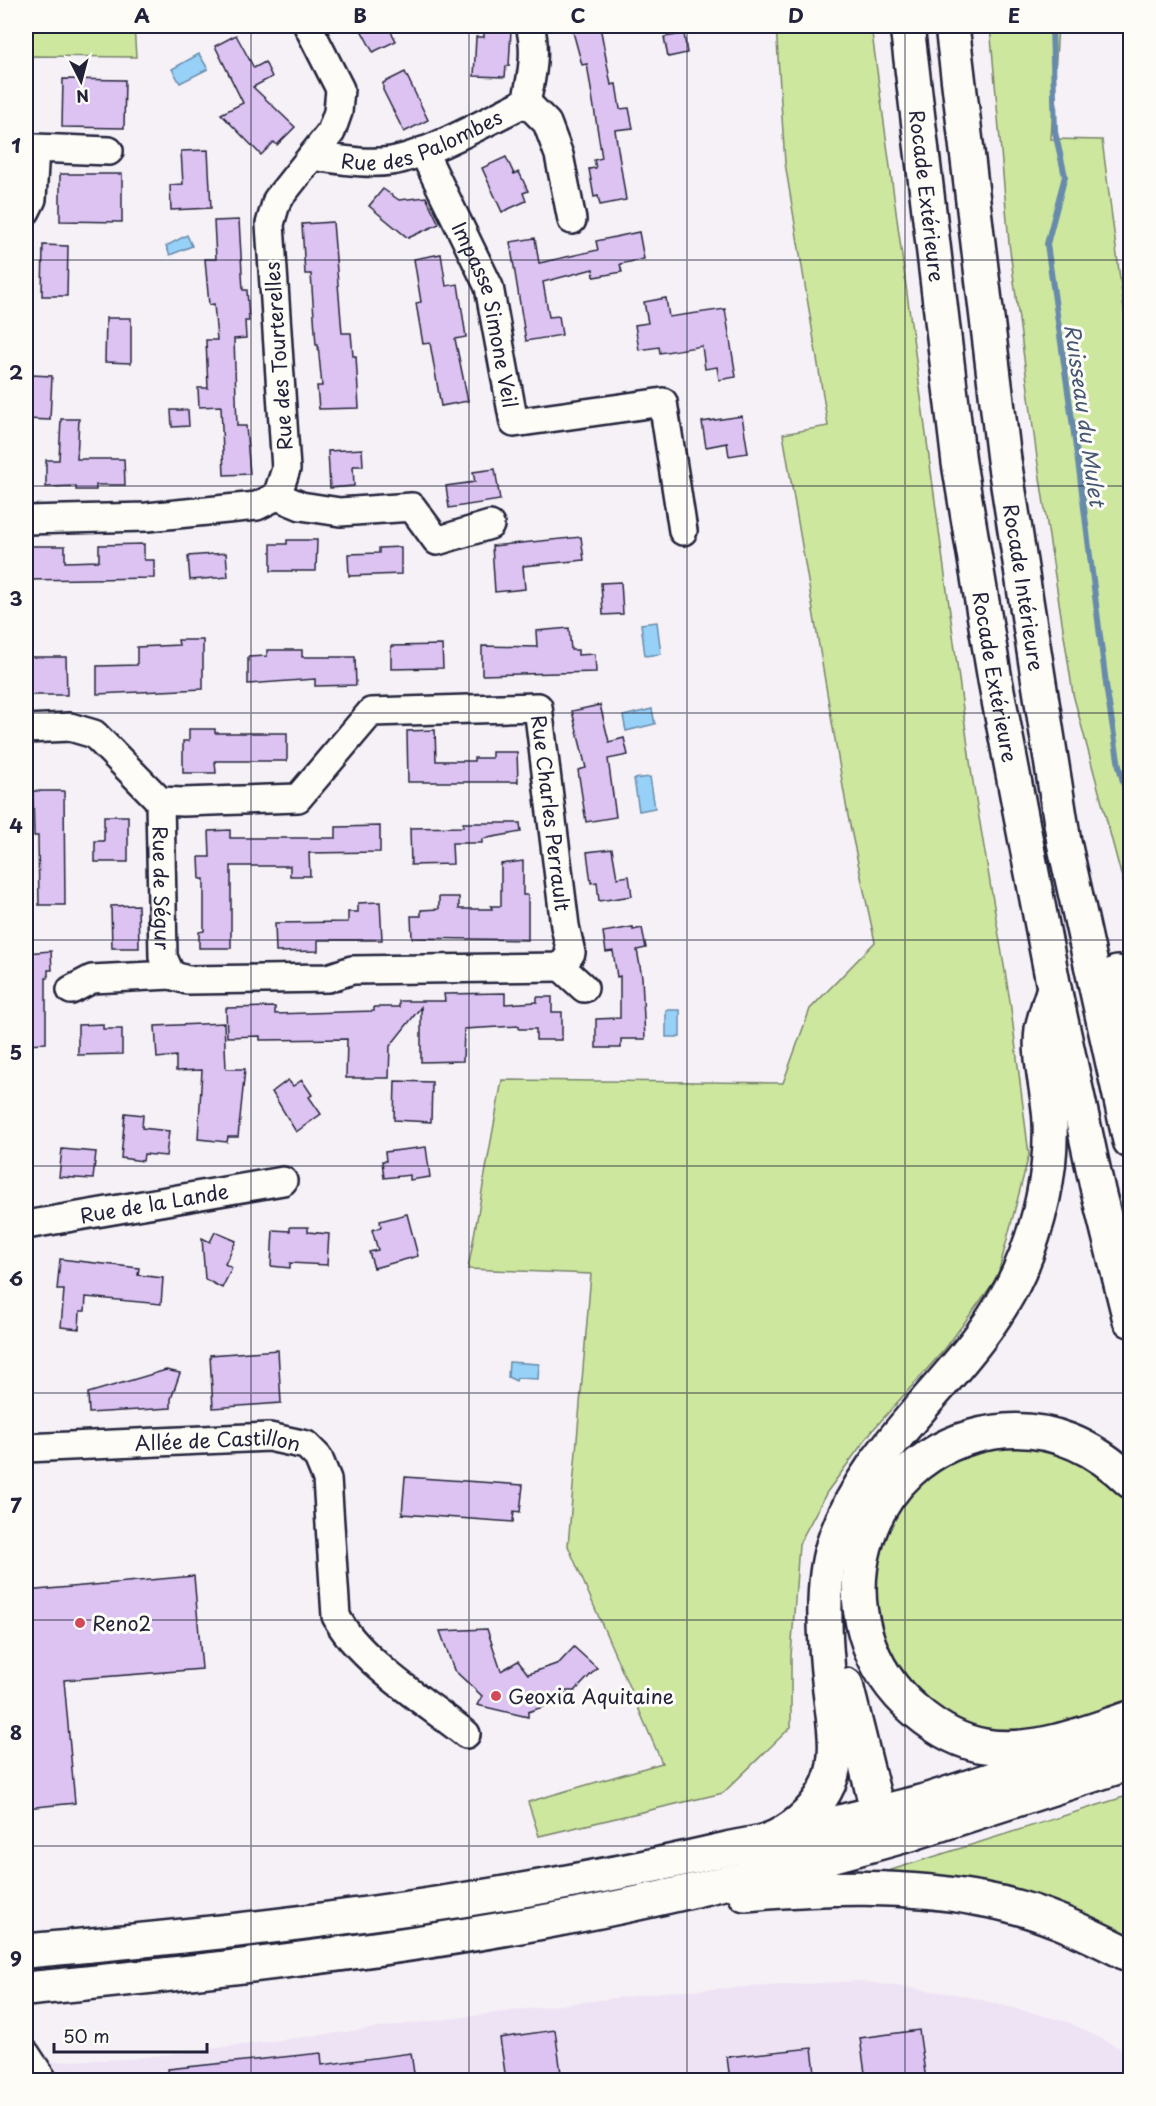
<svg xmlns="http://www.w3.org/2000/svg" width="1156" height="2106" viewBox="0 0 1156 2106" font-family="'Playpen Sans',sans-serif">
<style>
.built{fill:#eee3f5}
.green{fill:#cde79e;stroke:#78846c;stroke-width:1.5}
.water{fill:#97d1f7;stroke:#688bac;stroke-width:1.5}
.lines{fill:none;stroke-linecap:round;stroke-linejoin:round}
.stream{stroke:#688bac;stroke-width:6}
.building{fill:#dcc3f2;stroke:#22223b;stroke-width:1.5}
.minor-casing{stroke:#22223b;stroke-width:32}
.major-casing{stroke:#22223b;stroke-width:38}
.highway-casing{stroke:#22223b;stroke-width:38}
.minor{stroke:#fdfcf7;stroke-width:27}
.major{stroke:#fdfcf7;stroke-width:33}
.highway{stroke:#fdfcf7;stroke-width:33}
.grid{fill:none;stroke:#22223b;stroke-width:1.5;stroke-opacity:0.55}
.poi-dot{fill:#d1495b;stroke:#fdfcf7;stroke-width:2}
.labels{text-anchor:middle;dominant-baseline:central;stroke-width:6;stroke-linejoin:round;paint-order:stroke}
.street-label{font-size:20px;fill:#22223b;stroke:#fdfcf7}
.poi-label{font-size:20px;fill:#22223b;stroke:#fdfcf7;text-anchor:start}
.water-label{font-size:21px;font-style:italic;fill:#455773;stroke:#fdfcf7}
.neatline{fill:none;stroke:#22223b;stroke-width:2}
.grid-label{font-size:20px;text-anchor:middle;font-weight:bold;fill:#22223b}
</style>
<rect width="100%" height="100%" fill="#f6f1f6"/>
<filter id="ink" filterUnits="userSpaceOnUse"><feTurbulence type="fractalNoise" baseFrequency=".0167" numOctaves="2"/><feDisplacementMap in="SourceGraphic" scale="12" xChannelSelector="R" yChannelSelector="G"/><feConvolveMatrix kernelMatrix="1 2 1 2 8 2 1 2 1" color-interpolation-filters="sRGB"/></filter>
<g filter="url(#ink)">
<path class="built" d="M 859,1981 L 962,1995 L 1068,2022 L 1130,2053 L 1130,2080 L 26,2080 L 26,2062 L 130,2059 L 671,1991 Z"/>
<g class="green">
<path d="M 26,26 L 134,26 L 136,57 L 31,56 L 26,201 Z"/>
<path d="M 776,26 L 871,26 L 972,776 L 1010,1001 L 1029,1155 L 997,1278 L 945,1349 L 871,1432 L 827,1492 L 799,1544 L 791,1656 L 791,1727 L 723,1793 L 539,1836 L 528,1802 L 662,1763 L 568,1546 L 591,1274 L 468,1269 L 502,1080 L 783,1083 L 810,1009 L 875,942 L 848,816 L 783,434 L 828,426 L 785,163 Z"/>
<path d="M 990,26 L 1058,26 L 1051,139 L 1102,140 L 1130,356 L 1130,908 L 1073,694 L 1037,458 L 1009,243 Z"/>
<path d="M 1005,1446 L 1053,1451 L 1089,1466 L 1130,1503 L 1130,1702 C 1100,1714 1068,1724 1035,1728 C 1009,1732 996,1725 971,1735 C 956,1724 918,1701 909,1687 C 902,1676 876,1629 874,1618 C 865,1550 898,1485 960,1456 C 973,1450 991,1449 1005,1446 Z"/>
<path d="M 1130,1795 L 1130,1947 L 869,1877 Z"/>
</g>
<g class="water">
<path d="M 199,54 L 208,69 L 180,83 L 172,69 Z"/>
<path d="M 187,235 L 192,246 L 170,255 L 166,246 Z"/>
<path d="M 657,622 L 661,654 L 645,656 L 641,624 Z"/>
<path d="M 652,709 L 655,724 L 626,731 L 623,716 Z"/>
<path d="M 650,777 L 655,808 L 639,811 L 634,779 Z"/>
<rect x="666" y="1010" width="14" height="27"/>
<path d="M 509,1362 L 539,1364 L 538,1379 L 517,1378 L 516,1381 L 508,1377 Z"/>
</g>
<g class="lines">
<path class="stream" d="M 1052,26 L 1055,132 L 1065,176 L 1047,244 L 1080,476 L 1107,692 L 1119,766 L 1130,809"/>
</g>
<g class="building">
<path d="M 359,26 L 388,26 L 396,41 L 373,52 Z"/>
<path d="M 582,26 L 600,26 L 611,85 L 616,84 L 620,109 L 629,108 L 633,128 L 615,130 L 626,200 L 600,205 L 598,196 L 594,197 L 589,169 L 596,168 L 594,160 L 602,158 L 587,64 L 582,65 L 572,28 Z"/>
<path d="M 484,28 L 511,30 L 509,66 L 506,66 L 505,77 L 474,76 L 476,37 L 484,37 Z"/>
<path d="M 684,34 L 687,53 L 668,57 L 664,37 Z"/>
<path d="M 236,35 L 254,68 L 265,62 L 272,77 L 253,87 L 295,127 L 277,145 L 274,142 L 261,155 L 221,114 L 243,103 L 215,46 Z"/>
<path d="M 405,72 L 428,120 L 404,132 L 383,90 L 383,83 Z"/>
<path d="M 63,79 L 125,80 L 124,128 L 62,127 Z"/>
<path d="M 208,150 L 211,208 L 171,210 L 170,185 L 183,184 L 181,151 Z"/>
<path d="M 506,157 L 514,174 L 519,172 L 528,191 L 523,193 L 526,201 L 502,212 L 482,168 Z"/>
<path d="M 60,174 L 122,174 L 122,222 L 60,221 Z"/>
<path d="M 383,189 L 399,200 L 426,197 L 439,224 L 408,238 L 369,206 Z"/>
<path d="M 239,220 L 243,290 L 247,290 L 249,321 L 245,321 L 246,338 L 234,339 L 237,426 L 246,426 L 250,474 L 224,475 L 221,406 L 199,407 L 198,388 L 208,388 L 206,340 L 217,340 L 214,304 L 209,305 L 205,259 L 216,259 L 214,221 Z"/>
<path d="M 333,222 L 342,333 L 351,333 L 353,356 L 356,356 L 359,408 L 319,409 L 317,386 L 322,386 L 318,345 L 316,345 L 311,274 L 305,274 L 302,224 Z"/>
<path d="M 639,232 L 644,259 L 620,264 L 622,272 L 594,277 L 593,269 L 543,282 L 549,317 L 559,316 L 562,335 L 526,341 L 510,242 L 535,238 L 539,263 L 598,250 L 596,241 Z"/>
<path d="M 43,245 L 68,246 L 67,296 L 42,296 Z"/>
<path d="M 441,254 L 446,286 L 458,284 L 466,337 L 455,339 L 468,401 L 441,406 L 430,343 L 423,344 L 416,303 L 421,302 L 414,259 Z"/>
<path d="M 666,298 L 669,317 L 725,309 L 736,377 L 719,380 L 717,367 L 705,369 L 702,346 L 660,353 L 659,347 L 639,350 L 635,325 L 648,323 L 644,302 Z"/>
<path d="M 106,318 L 131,318 L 131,363 L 105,362 Z"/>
<path d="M 31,375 L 52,376 L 50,420 L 26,419 L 26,398 L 30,398 Z"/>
<path d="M 171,410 L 188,410 L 189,426 L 172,427 Z"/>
<path d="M 742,416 L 748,453 L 729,456 L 727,443 L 706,447 L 702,422 Z"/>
<path d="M 61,419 L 79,419 L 77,459 L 124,459 L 125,485 L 96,485 L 96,490 L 76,490 L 76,486 L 46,487 L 46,460 L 59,460 Z"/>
<path d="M 362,449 L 363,466 L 353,466 L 354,486 L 330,488 L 328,451 Z"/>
<path d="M 495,469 L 500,500 L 449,508 L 446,486 L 475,482 L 473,472 Z"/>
<path d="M 581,537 L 584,560 L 523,566 L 525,589 L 495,592 L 492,546 Z"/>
<path d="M 287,540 L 317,540 L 316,571 L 271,571 L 271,544 L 287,544 Z"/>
<path d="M 144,544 L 144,560 L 154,560 L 154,578 L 26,580 L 26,546 L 65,546 L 65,562 L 99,561 L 99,545 Z"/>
<path d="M 401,547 L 401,574 L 349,576 L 348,554 L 379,553 L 379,548 Z"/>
<path d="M 226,553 L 228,577 L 190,580 L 188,556 Z"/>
<path d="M 621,582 L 623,614 L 603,615 L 601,583 Z"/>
<path d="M 569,628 L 571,650 L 578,650 L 578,655 L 595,654 L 596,672 L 482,675 L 482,646 L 537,647 L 536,631 Z"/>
<path d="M 178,640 L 203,640 L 203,689 L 97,694 L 97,666 L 137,665 L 137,647 L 179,645 Z"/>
<path d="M 442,645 L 443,668 L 391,669 L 391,646 Z"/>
<path d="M 267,650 L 302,650 L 302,657 L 355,657 L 356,685 L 315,686 L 315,679 L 248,684 L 248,657 L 267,656 Z"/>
<path d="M 26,657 L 66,657 L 67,695 L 26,695 Z"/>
<path d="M 600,705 L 609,742 L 624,738 L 628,755 L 608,759 L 616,817 L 586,822 L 578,770 L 586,768 L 572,711 Z"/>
<path d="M 189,729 L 215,729 L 215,733 L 287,733 L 287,761 L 215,761 L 216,773 L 183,773 L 183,741 L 189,741 Z"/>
<path d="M 435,730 L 436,761 L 474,761 L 474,758 L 492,758 L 492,752 L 517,752 L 518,782 L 408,782 L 407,731 Z"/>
<path d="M 33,791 L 64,791 L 65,905 L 39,905 L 38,836 L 34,836 Z"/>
<path d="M 104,816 L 128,816 L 128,862 L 95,862 L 95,841 L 104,841 Z"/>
<path d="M 463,823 L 520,823 L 521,832 L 482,839 L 482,843 L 452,843 L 453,864 L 411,865 L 410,828 L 463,827 Z"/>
<path d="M 380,826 L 380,852 L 309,853 L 310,876 L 290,876 L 290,866 L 231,866 L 231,948 L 199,948 L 199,932 L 204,931 L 204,879 L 200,879 L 199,857 L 210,857 L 209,831 L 230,830 L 230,838 L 336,838 L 336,827 Z"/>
<path d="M 612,849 L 617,878 L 629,876 L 632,896 L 599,901 L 597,882 L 591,883 L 587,852 Z"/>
<path d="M 523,861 L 523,895 L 528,895 L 528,940 L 412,938 L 411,916 L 421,916 L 421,910 L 439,909 L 439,897 L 459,897 L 459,909 L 492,909 L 491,906 L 501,906 L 501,864 Z"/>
<path d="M 380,902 L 382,940 L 318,940 L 318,951 L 276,952 L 275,923 L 348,922 L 348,912 L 358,912 L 358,903 Z"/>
<path d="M 138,905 L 139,948 L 112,948 L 111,906 Z"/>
<path d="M 633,927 L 633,930 L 642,928 L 646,948 L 637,950 L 642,977 L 645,1039 L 621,1039 L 621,1048 L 596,1048 L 596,1019 L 620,1018 L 620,976 L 617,977 L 613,951 L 606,952 L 603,932 Z"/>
<path d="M 51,951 L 52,970 L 48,970 L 48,978 L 46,978 L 46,1043 L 26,1044 L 26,953 Z"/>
<path d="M 505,993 L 505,1004 L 537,1002 L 537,997 L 552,997 L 552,1012 L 562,1012 L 562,1040 L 536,1040 L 536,1029 L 519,1029 L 519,1026 L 464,1029 L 463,1061 L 421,1062 L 421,1007 L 390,1046 L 389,1078 L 346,1078 L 347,1039 L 260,1040 L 260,1036 L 227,1037 L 226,1008 L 275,1007 L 275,1014 L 374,1011 L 374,1007 L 399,1007 L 399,1001 L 445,1001 L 444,994 Z"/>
<path d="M 224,1023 L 226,1069 L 245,1069 L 238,1137 L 228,1137 L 227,1142 L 198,1139 L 202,1070 L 176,1071 L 176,1056 L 157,1058 L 155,1026 Z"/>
<path d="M 103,1024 L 103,1029 L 122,1029 L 122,1054 L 78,1055 L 78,1025 Z"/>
<path d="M 288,1080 L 293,1086 L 302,1080 L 312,1095 L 309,1097 L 321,1114 L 296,1132 L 272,1092 Z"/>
<path d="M 395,1081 L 432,1082 L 431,1122 L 394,1120 Z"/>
<path d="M 125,1113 L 143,1115 L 142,1128 L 169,1131 L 166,1156 L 144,1154 L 143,1161 L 121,1158 Z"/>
<path d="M 426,1147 L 430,1177 L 410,1180 L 410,1175 L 384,1178 L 382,1161 L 386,1161 L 385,1152 Z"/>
<path d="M 62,1149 L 96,1152 L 93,1179 L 59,1177 Z"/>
<path d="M 407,1214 L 418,1256 L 374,1268 L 369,1252 L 378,1250 L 372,1230 L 381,1227 L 380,1221 Z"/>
<path d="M 290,1227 L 308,1227 L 308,1232 L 329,1234 L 327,1265 L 290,1263 L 290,1268 L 271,1266 L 273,1230 L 290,1231 Z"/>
<path d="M 215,1232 L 236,1241 L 225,1264 L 232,1268 L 222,1288 L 205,1279 L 202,1238 L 210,1242 Z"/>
<path d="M 60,1259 L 139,1268 L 138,1275 L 163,1278 L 161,1304 L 86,1297 L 85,1311 L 80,1311 L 79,1329 L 61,1327 L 64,1290 L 57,1290 Z"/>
<path d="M 278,1350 L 281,1403 L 213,1408 L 210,1355 Z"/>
<path d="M 166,1370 L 180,1373 L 171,1399 L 171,1408 L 89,1413 L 88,1393 Z"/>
<path d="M 405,1477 L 523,1485 L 520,1512 L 514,1511 L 513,1522 L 402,1514 Z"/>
<path d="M 194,1576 L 202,1669 L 64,1680 L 75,1803 L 26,1808 L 26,1591 Z"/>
<path d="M 487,1629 L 501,1671 L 518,1661 L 528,1674 L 559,1663 L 574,1647 L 597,1668 L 575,1691 L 566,1691 L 563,1700 L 528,1712 L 528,1717 L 477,1705 L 482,1696 L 454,1670 L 440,1631 Z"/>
<path d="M 555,2030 L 562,2080 L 506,2080 L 500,2038 Z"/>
<path d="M 919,2030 L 926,2080 L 866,2080 L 860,2038 Z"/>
<path d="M 812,2048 L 816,2080 L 730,2080 L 727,2057 Z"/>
<path d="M 321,2053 L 322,2065 L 411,2053 L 415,2080 L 169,2080 L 168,2069 Z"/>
</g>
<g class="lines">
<g class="minor-casing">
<g id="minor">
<path d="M 526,102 L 547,123 L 559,155 L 572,220"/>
<path id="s1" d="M 423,151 L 489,287 L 514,423 L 663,402 L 683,531"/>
<path id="s2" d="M 312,156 C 337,159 365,165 391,161 C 428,155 491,119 526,102 C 532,77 537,50 530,26"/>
<path d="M 26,211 L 32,199 L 35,148 L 109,151"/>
<path d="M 277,496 L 301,506 L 340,512 L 412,507 L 437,541 L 490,525"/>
<path d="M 26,520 L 147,517 L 257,506 L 277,496 L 286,469 L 270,224 L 277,200 L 331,132 L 338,112 L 340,89 L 308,26"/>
<path id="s3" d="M 26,729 L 70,727 L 94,734 L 160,801 L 183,802 L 298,798 L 371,712 L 538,707 L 565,926 L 571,953 L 561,967 L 352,970 L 328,978 L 187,980 L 171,975 L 92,979 L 71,990"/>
<path id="s4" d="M 160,801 L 163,957 L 171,975"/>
<path d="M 561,967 L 584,988"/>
<path id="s5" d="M 26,1225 L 283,1181"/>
<path id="s6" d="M 26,1448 L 269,1437 L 306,1445 L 318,1457 L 327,1479 L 336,1616 C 356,1658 428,1704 466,1734"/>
<path d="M 26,2054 L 43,2080"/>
</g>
</g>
<g class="major-casing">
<g id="major">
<path d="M 910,1834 L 1130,1763"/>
<path d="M 775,1838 L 925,1801 L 1120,1738"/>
</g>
</g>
<g class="highway-casing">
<g id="highway">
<path id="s7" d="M 907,26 L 959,463 L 995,680 L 1054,988 L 1098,1191 L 1130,1320"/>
<path id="s8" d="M 952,26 L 1004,460 L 1064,842 L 1130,1141"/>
<path d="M 1117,973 L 1130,1026"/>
<path d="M 1130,1481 C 1093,1445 1047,1425 995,1432 C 857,1451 812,1624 917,1712 C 936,1728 959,1742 985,1746 C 1034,1754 1085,1733 1130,1718"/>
<path d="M 846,1685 L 878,1813 L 885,1823 L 910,1834"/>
<path d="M 745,1894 C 825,1887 906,1884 986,1900 C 1037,1909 1085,1932 1130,1955"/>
<path d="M 26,1951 C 221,1934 417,1912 610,1874 C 649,1867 688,1858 727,1849 C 743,1845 762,1844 776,1837 C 799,1826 819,1806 829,1783 C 841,1754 833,1719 830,1690 C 825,1647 820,1585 833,1545 C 868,1436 973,1375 1019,1272 C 1039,1227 1052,1172 1050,1122 C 1049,1092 1038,1058 1042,1029 C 1045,1015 1050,1001 1054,988"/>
<path d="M 26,1989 C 200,1972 375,1953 548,1921 C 670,1899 790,1868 910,1834"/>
</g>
</g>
<use href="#minor" class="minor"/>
<use href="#major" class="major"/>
<use href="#highway" class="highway"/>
</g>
</g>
<path class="grid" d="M 251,26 L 251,2080M 469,26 L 469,2080M 687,26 L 687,2080M 905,26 L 905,2080M 26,260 L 1130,260M 26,486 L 1130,486M 26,713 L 1130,713M 26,940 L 1130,940M 26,1166 L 1130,1166M 26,1393 L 1130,1393M 26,1620 L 1130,1620M 26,1846 L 1130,1846"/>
<g class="poi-dot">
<circle cx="80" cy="1623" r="6"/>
<circle cx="496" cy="1696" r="6"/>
</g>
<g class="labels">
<g class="street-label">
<text stroke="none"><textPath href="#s2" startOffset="114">Rue des Palombes</textPath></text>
<text stroke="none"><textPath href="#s7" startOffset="171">Rocade Extérieure</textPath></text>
<text stroke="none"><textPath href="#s1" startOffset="177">Impasse Simone Veil</textPath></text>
<text transform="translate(278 356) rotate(-94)">Rue des Tourterelles</text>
<text stroke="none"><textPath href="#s8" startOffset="566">Rocade Intérieure</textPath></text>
<text stroke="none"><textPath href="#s7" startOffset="657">Rocade Extérieure</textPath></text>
<text stroke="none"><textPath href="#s3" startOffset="688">Rue Charles Perrault</textPath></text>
<text stroke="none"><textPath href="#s4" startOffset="87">Rue de Ségur</textPath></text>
<text stroke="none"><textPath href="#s5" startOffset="130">Rue de la Lande</textPath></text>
<text stroke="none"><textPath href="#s6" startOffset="192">Allée de Castillon</textPath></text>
</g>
<g class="poi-label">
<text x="92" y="1623">Reno2</text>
<text x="508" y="1696">Geoxia Aquitaine</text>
</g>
<g class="water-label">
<text transform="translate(1086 415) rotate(82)">Ruisseau du Mulet</text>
</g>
</g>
<rect width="1156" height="2106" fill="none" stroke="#fdfcf7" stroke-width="66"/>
<g transform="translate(81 81) rotate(174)" stroke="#fdfcf7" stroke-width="4.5" paint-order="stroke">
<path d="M0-4.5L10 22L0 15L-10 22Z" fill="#22223b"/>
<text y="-9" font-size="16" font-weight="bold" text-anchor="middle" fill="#22223b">N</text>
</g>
<path d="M54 2043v9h153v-9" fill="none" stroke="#22223b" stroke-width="3"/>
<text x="63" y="2043" font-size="18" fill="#22223b" stroke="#fdfcf7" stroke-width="4.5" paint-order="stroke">50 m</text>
<rect x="33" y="33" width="1090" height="2040" class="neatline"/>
<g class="grid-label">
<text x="142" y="23">A</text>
<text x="360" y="23">B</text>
<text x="578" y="23">C</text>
<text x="796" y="23">D</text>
<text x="1014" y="23">E</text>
<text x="16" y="153">1</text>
<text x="16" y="380">2</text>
<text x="16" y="606">3</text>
<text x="16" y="833">4</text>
<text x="16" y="1060">5</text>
<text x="16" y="1286">6</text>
<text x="16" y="1513">7</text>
<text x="16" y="1740">8</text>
<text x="16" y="1966">9</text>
</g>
</svg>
